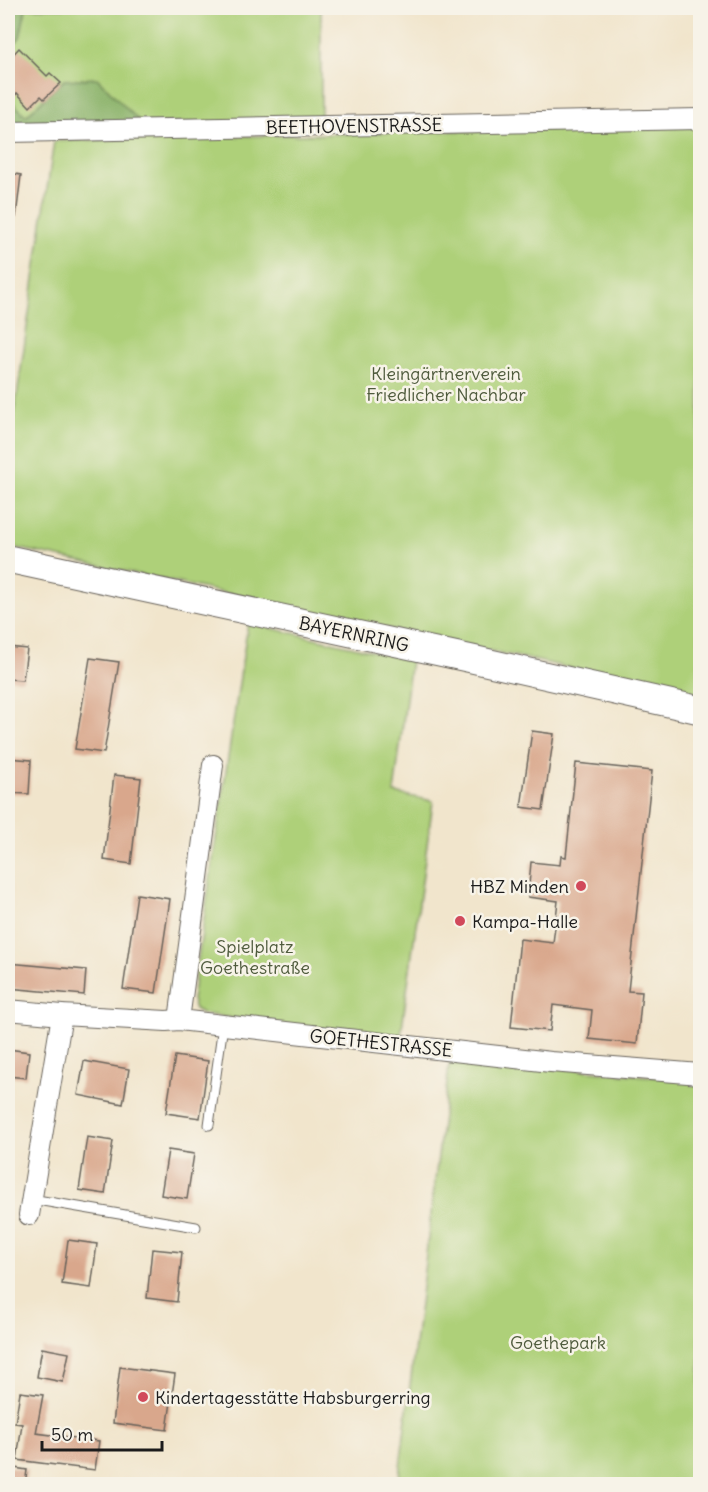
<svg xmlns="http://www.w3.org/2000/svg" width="708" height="1492" viewBox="0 0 708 1492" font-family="Delius,sans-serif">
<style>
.green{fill:#aed079;stroke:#65764a;stroke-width:1.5}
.forest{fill:#8ab269;stroke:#536742;stroke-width:1.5}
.building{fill:#d9a78c}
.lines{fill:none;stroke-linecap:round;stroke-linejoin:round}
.lane-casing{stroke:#67625a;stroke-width:11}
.street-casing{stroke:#67625a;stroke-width:22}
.secondary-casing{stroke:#67625a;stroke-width:29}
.lane{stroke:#fff;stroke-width:9}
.street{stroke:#fff;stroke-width:20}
.secondary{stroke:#fff;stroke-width:27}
.poi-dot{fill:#d1495b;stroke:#f7f3e8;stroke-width:2}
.labels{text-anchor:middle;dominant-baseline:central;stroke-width:5;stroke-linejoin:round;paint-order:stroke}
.street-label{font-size:18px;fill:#1c1c1c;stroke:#f7f3e8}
.park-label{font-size:18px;fill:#4f5b3d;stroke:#f7f3e8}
.poi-label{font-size:18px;fill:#1c1c1c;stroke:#f7f3e8;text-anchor:start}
</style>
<rect width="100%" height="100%" fill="#f7f3e8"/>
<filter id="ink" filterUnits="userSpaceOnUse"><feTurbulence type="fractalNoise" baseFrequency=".0167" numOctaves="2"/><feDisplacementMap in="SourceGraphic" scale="12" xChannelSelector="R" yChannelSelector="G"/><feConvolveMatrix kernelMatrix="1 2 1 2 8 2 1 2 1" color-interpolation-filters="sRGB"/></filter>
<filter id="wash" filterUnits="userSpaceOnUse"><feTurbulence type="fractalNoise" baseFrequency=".008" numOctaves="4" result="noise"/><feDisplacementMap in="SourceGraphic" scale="24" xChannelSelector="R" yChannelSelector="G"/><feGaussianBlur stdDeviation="1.35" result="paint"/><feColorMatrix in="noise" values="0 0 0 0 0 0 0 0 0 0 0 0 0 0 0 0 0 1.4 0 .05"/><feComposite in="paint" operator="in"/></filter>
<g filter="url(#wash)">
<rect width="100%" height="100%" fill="#f1e5cc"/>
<g class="green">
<path d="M 26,8 L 321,8 L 321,122 L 141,123 L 64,80 L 26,116 L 8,98 L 8,52 L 20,37 Z"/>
<path d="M 700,125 L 699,696 L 8,546 L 8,458 L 54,141 Z"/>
<path d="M 248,623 L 411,660 L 394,793 L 433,801 L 400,1042 L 204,1014 L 195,1009 L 192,1000 Z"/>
<path d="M 450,1058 L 700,1081 L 700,1484 L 398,1484 Z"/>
</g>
<g class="forest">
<path d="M 8,8 L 26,8 L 20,37 L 8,52 Z"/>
<path d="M 97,78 L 141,123 L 8,124 L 8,98 L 26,116 L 64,80 Z"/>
</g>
<g id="blocks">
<g class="building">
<path d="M 19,48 L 47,76 L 50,73 L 61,83 L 44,99 L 41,96 L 30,107 L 17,93 L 8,104 L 8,60 Z"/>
<path d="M 8,173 L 21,175 L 16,217 L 8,217 Z"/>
<path d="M 8,647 L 27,649 L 23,680 L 8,679 Z"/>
<path d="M 90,658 L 119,662 L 104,753 L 75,749 Z"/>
<path d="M 532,731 L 554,734 L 543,810 L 521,807 Z"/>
<path d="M 8,758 L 31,760 L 29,794 L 8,793 Z"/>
<path d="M 576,763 L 652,771 L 628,991 L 642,992 L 637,1044 L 589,1039 L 592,1010 L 553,1005 L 550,1031 L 511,1027 L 520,939 L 553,943 L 558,901 L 528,897 L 531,862 L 560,865 L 561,856 L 566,857 Z"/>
<path d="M 114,775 L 141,778 L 131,864 L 104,860 Z"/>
<path d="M 137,894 L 170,899 L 156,993 L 123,989 Z"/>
<path d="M 8,963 L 86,970 L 84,995 L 8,988 Z"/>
<path d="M 8,1049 L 29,1052 L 26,1078 L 8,1076 Z"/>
<path d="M 175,1056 L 208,1061 L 200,1118 L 166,1113 Z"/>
<path d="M 84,1061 L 129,1069 L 123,1104 L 78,1095 Z"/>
<path d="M 87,1137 L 113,1141 L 105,1194 L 79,1190 Z"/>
<path d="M 168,1150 L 194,1154 L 187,1199 L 161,1195 Z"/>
<path d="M 68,1240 L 97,1244 L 91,1288 L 62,1284 Z"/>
<path d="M 152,1249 L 182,1252 L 177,1302 L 147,1298 Z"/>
<path d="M 42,1348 L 69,1353 L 63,1382 L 37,1377 Z"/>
<path d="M 120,1367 L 175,1374 L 167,1430 L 113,1423 Z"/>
<path d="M 20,1392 L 43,1395 L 36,1433 L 99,1441 L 95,1470 L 17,1460 L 22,1424 L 15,1423 Z"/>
<path d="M 8,1467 L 27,1470 L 25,1485 L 8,1485 Z"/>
</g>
</g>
</g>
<g filter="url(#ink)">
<use href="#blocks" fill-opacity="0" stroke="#67625a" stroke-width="1.5"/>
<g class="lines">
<g class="lane-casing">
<g id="lane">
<path d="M 209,1125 L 223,1025"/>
<path d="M 31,1199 L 196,1227"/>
</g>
</g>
<g class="street-casing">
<g id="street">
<path d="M 8,132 L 700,119"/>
<path d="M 8,1010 L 62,1015 L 166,1021 L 179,1020 L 551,1062 L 700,1074"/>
<path d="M 179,1020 L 213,765"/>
<path d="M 29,1215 L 62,1015"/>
</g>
</g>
<g class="secondary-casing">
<path id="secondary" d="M 8,559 L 472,659 L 700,710"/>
</g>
<use href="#lane" class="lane"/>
<use href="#street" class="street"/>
<use href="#secondary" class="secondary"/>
</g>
</g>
<g class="poi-dot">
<circle cx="581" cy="886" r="6"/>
<circle cx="460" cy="921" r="6"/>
<circle cx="143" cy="1397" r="6"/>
</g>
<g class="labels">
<g class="street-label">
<text transform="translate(354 126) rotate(-1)">BEETHOVENSTRASSE</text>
<text transform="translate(354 634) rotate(12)">BAYERNRING</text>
<text transform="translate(381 1043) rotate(6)">GOETHESTRASSE</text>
</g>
<g class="park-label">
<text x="446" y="373">Kleingärtnerverein<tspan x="446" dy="21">Friedlicher Nachbar</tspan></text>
<text x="255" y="946">Spielplatz<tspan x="255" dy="21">Goethestraße</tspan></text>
<text x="558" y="1342">Goethepark</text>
</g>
<g class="poi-label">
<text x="569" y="886" text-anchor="end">HBZ Minden</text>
<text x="472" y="921">Kampa-Halle</text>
<text x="155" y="1397">Kindertagesstätte Habsburgerring</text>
</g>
</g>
<rect width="708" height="1492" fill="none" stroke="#f7f3e8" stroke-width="30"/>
<path d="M42 1441v9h120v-9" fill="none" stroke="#1c1c1c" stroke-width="3"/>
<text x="51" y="1441" font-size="18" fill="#1c1c1c" stroke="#f7f3e8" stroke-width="4.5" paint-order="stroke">50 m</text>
</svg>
